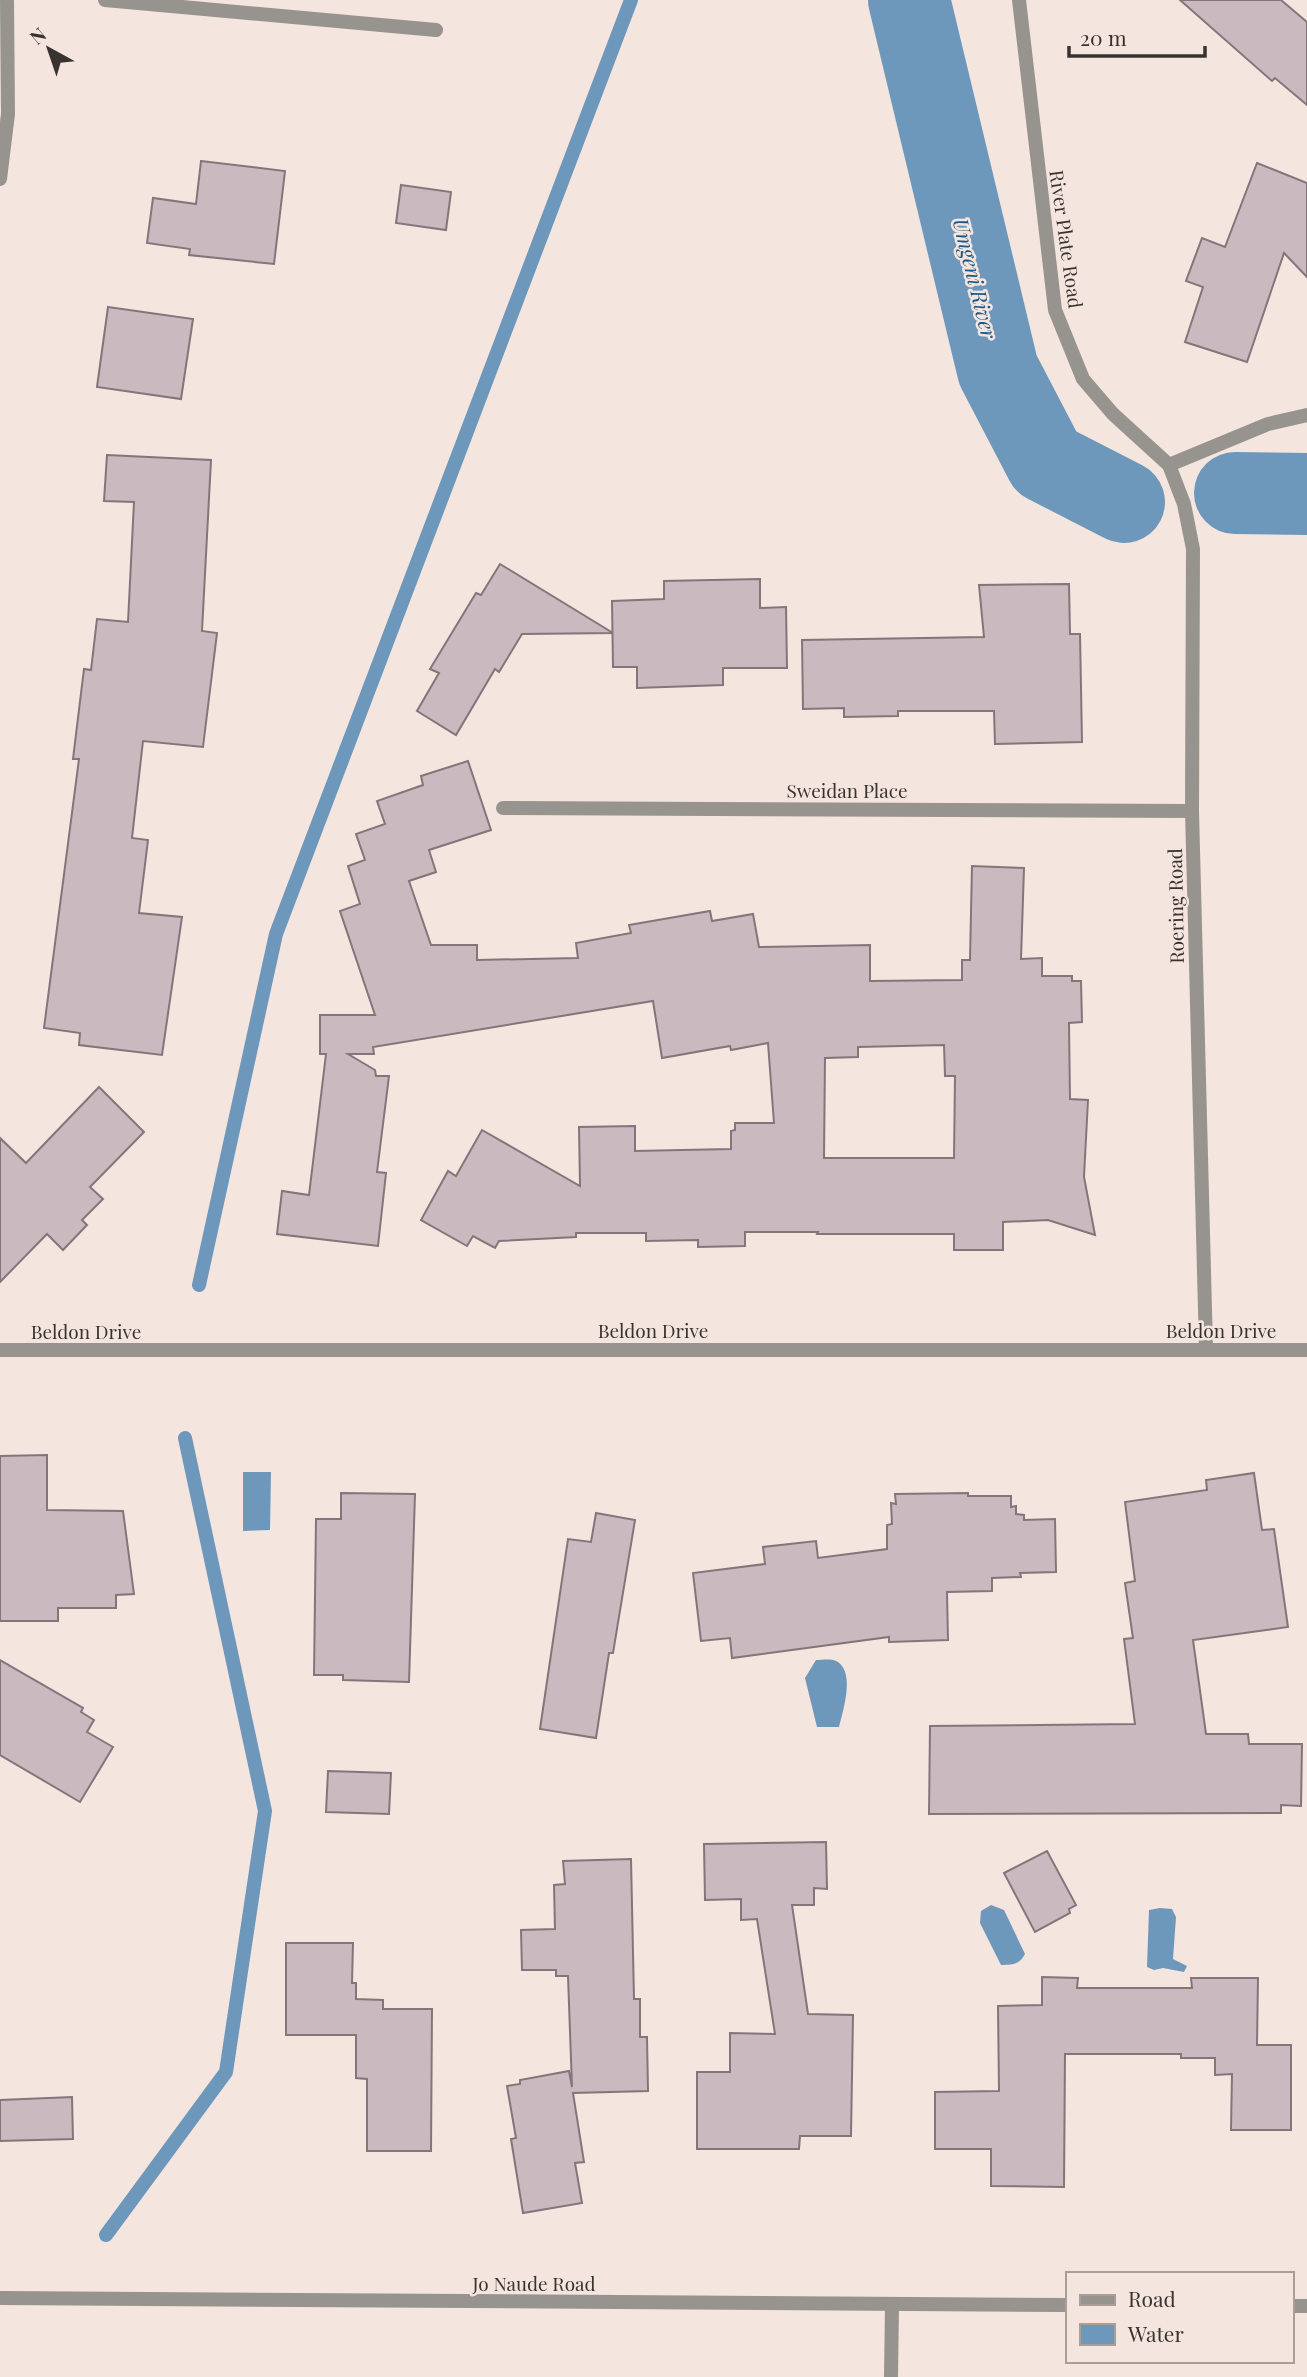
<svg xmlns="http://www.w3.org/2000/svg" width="1307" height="2377" viewBox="0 0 1307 2377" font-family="'Playfair Display',serif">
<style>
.water{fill:#6e97bc}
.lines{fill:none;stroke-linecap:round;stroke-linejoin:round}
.stream{stroke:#6e97bc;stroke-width:14}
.river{stroke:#6e97bc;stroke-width:82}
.building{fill:#cabac0;stroke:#84757b;stroke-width:2;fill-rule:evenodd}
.service{stroke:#97938e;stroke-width:14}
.minor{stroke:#97938e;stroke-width:14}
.tertiary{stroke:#97938e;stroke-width:14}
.labels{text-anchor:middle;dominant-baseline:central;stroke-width:5;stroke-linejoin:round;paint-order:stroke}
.street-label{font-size:19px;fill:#393330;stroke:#f4e5de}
.water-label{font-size:21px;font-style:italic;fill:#195889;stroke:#f4e5de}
</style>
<rect width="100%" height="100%" fill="#f4e5de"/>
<g class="water">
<path d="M 243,1472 L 271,1472 L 270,1530 L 243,1531 Z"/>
<path d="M 816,1660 C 823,1660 832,1658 838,1662 C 855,1674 843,1711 839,1727 L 817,1727 L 805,1678 Z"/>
<path d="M 991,1905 L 1004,1910 L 1025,1954 C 1019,1965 1012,1965 1001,1965 L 980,1923 L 981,1911 Z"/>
<path d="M 1160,1908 L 1172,1909 L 1176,1917 L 1173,1959 L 1187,1966 L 1184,1972 L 1163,1968 L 1154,1970 L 1147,1967 L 1149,1910 Z"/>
</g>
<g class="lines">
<g class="stream">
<path d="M 199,1285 L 276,934 L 631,0"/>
<path d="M 106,2235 L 226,2072 L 265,1811 L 185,1438"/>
</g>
<g class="river">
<path d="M 909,0 L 998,370 L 1046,462 L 1124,502"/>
<path d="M 1235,493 L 1307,494"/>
</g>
</g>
<g class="building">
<path d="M 1180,0 L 1281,0 L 1307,22 L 1307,105 L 1275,78 L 1272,81 Z"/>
<path d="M 201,161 L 285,171 L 274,264 L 189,255 L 190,249 L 147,243 L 153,198 L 196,204 Z"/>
<path d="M 1257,163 L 1307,183 L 1307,277 L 1284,253 L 1247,362 L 1185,342 L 1203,287 L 1186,281 L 1202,238 L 1225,247 Z"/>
<path d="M 401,185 L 451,192 L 446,230 L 396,223 Z"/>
<path d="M 108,307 L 193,319 L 181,399 L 97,387 Z"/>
<path d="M 107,455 L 211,460 L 202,631 L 217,633 L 203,747 L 143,741 L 132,838 L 148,840 L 139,913 L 182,917 L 162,1055 L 79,1045 L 80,1033 L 44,1028 L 79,759 L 73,759 L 84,669 L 91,670 L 97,619 L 128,622 L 134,502 L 104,501 Z"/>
<path d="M 500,564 L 613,633 L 522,634 L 499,672 L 495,669 L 456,735 L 417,711 L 439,673 L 430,669 L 476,593 L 481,595 Z"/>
<path d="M 760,579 L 760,608 L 786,607 L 787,668 L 723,668 L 723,685 L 637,688 L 637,667 L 613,667 L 612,601 L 664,599 L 664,581 Z"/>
<path d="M 1069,584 L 1070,634 L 1080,634 L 1082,742 L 995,744 L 994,711 L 898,711 L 898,716 L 844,717 L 844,708 L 803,709 L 802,640 L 984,637 L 979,585 Z"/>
<path d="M 468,761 L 491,830 L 429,850 L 436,872 L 409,881 L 431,945 L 477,945 L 477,960 L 578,958 L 576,943 L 631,933 L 629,925 L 710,911 L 712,921 L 753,914 L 759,947 L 870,945 L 870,981 L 962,980 L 962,960 L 970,960 L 972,866 L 1024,868 L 1021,959 L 1042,958 L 1042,976 L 1072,976 L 1072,981 L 1081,981 L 1082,1022 L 1069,1023 L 1070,1099 L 1088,1100 L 1084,1177 L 1095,1235 L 1048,1220 L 1003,1222 L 1003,1250 L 954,1250 L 954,1234 L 817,1234 L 818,1232 L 745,1232 L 745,1246 L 698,1247 L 698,1240 L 646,1241 L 646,1233 L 576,1233 L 576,1237 L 499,1241 L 495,1248 L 473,1236 L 467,1246 L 421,1220 L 448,1171 L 456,1176 L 482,1130 L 580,1186 L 579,1127 L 635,1126 L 635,1151 L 731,1149 L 731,1131 L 735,1130 L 735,1123 L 774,1123 L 768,1043 L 731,1050 L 730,1046 L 662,1058 L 653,1001 L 373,1047 L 374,1054 L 348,1054 L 375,1070 L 376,1076 L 389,1076 L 377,1172 L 386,1173 L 378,1246 L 277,1234 L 282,1191 L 309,1195 L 326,1054 L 320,1054 L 320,1015 L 375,1015 L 340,911 L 360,904 L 348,866 L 365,860 L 356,834 L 385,824 L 377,801 L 423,785 L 421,776 ZM 944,1045 L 945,1076 L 955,1076 L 954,1158 L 824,1158 L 825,1058 L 858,1057 L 858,1047 Z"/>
<path d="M 99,1087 L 144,1132 L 90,1187 L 103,1199 L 82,1220 L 87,1225 L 63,1250 L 47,1234 L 0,1282 L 0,1138 L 26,1163 Z"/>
<path d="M 47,1455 L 47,1510 L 123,1511 L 134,1594 L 116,1595 L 116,1608 L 58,1608 L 58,1621 L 0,1621 L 0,1456 Z"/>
<path d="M 1254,1473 L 1262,1530 L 1274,1529 L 1288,1627 L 1193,1640 L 1206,1734 L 1248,1734 L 1249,1744 L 1302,1744 L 1301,1806 L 1281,1805 L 1281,1813 L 929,1814 L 930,1726 L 1135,1724 L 1124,1639 L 1133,1638 L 1125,1583 L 1135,1581 L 1125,1502 L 1207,1490 L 1206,1480 Z"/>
<path d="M 341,1493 L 415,1494 L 409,1682 L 343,1680 L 343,1675 L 314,1675 L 316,1519 L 341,1519 Z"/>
<path d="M 968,1493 L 968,1496 L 1011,1496 L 1011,1507 L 1016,1506 L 1016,1514 L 1024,1515 L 1024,1520 L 1055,1519 L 1056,1572 L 1020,1573 L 1021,1577 L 992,1578 L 992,1591 L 947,1592 L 948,1640 L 889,1642 L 889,1637 L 732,1658 L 730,1638 L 701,1641 L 693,1573 L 765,1564 L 763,1547 L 816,1541 L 818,1558 L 887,1549 L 887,1525 L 892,1524 L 891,1503 L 896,1504 L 895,1494 Z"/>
<path d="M 596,1513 L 635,1520 L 613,1653 L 609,1653 L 596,1738 L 540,1729 L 568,1539 L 591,1542 Z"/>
<path d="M 0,1660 L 83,1708 L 81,1712 L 94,1720 L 87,1732 L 113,1747 L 80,1802 L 0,1755 Z"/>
<path d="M 328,1771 L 391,1773 L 389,1814 L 326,1812 Z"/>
<path d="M 826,1842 L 827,1889 L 814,1888 L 814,1905 L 792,1905 L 808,2014 L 853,2015 L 851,2136 L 800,2136 L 799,2149 L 697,2149 L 697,2072 L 730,2072 L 730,2033 L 775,2034 L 757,1919 L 741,1920 L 741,1899 L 705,1900 L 704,1844 Z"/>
<path d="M 1047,1851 L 1076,1905 L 1069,1909 L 1070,1913 L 1035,1932 L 1004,1873 Z"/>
<path d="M 631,1859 L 634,1999 L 640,1999 L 640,2037 L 647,2037 L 648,2091 L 573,2093 L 584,2162 L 575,2163 L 582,2203 L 523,2213 L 511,2139 L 516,2138 L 507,2086 L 520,2084 L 520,2080 L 569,2071 L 572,2087 L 568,1976 L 556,1976 L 556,1970 L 522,1970 L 521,1930 L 555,1929 L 554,1885 L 565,1884 L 563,1861 Z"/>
<path d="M 286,1943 L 353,1943 L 352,1983 L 356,1983 L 356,1999 L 383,2000 L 383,2009 L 432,2009 L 431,2151 L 367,2151 L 367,2079 L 356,2078 L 356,2035 L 286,2035 Z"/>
<path d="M 1042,1977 L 1078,1978 L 1077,1988 L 1192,1988 L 1191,1978 L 1258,1978 L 1257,2045 L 1291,2045 L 1291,2130 L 1231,2130 L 1232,2074 L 1215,2075 L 1215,2058 L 1181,2058 L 1181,2054 L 1065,2054 L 1064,2187 L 991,2186 L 991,2149 L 935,2149 L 935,2092 L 999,2091 L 998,2006 L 1042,2005 Z"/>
<path d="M 72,2097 L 73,2139 L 0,2141 L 0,2100 Z"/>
</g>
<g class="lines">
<path class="service" d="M 105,0 L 436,30"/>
<g class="minor">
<path d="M 1019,0 L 1055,310 L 1083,379 L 1113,414 L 1169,465 L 1184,504 L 1193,549 L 1192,811 L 1206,1348"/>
<path d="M 1169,465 L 1268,424 L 1307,415"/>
<path d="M 503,808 L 1192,811"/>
<path d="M 0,1350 L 1307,1350"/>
<path d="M 0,2298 L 1067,2305"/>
<path d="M 1291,2306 L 1307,2306"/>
<path d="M 891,2377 L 892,2305"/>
</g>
<path class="tertiary" d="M 0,179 L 8,114 L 7,0"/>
</g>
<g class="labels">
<g class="street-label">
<text transform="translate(1067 239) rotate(82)">River Plate Road</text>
<text x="847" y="790">Sweidan Place</text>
<text transform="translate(1175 906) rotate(-91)">Roering Road</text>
<text x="653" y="1330">Beldon Drive</text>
<text x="1221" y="1330">Beldon Drive</text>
<text x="86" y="1331">Beldon Drive</text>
<text x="534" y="2283">Jo Naude Road</text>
</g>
<g class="water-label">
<text transform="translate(976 278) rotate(76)">Umgeni River</text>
</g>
</g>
<rect x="1066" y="2272" width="228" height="91" fill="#f4e5de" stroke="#a99e98" stroke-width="2"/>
<rect x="1080" y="2295" width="35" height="10" fill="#97938e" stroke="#a99e98" stroke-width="2"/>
<text x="1128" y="2307" font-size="21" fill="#393330">Road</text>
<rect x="1080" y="2324" width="35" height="21" fill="#6e97bc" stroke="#a99e98" stroke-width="2"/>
<text x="1128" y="2342" font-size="21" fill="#393330">Water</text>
<g transform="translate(49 49) rotate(320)" stroke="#f4e5de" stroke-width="5" paint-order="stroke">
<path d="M0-5L12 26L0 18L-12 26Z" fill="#393330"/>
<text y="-10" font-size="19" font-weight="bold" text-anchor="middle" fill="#393330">N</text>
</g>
<path d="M1069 46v10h136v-10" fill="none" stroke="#393330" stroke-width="3.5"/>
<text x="1080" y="46" font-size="21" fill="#393330" stroke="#f4e5de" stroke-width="5" paint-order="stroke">20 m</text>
</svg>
